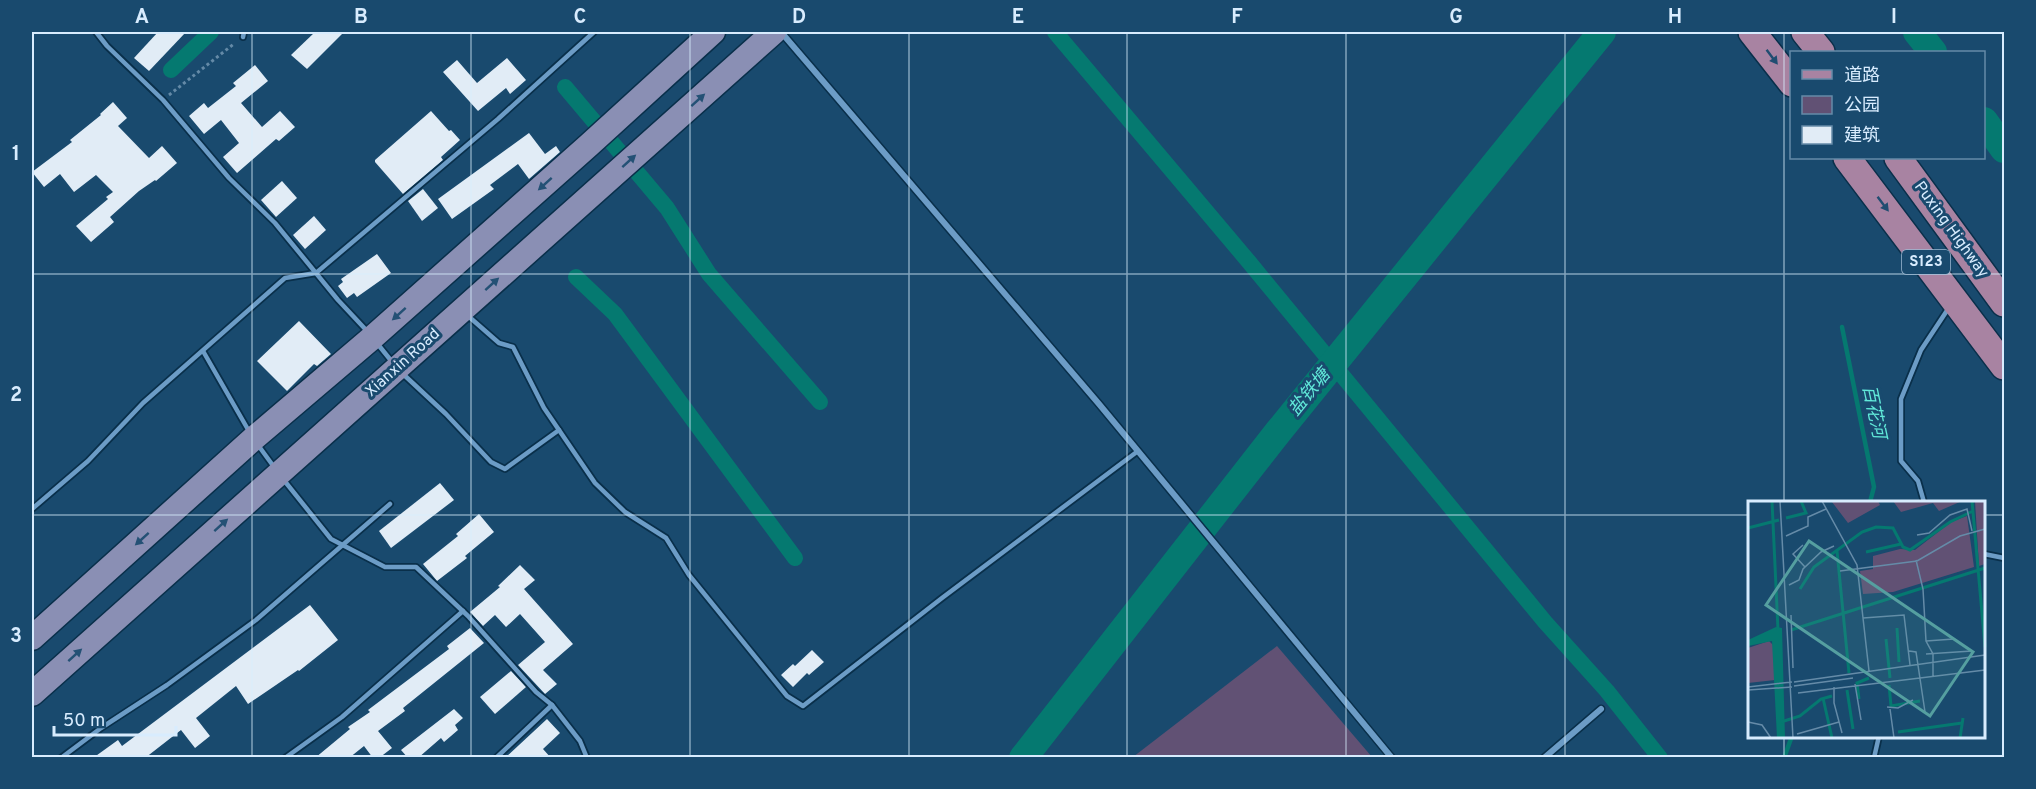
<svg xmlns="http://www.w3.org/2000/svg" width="2036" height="789" viewBox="0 0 2036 789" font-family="Overpass,'Noto Sans SC',sans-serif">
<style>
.green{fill:#615174}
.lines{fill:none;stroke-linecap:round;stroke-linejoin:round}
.stream{stroke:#057970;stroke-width:4.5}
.canal{stroke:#057970;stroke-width:16}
.river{stroke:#057970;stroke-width:28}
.building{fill:#e1ecf6}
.lane-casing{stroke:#092f4a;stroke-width:8}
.street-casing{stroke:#092f4a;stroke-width:9}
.secondary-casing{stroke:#092f4a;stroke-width:27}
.primary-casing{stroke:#092f4a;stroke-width:30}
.path{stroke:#648aa7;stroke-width:3;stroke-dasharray:3 3;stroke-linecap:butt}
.lane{stroke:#6c9cc6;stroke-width:4.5}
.street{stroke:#6c9cc6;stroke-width:6}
.secondary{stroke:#8a8fb4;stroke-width:24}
.primary{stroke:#a883a2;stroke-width:27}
.oneway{fill:#204d71}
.oneway2{fill:#245175}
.grid{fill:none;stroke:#d8ecfe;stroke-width:1.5;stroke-opacity:0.55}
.labels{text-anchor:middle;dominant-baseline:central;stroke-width:6;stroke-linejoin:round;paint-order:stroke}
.shield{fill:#194a6e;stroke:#9fbbd3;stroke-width:1.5}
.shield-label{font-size:15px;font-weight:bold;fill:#d8ecfe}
.street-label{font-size:16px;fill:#d8ecfe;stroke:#194a6e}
.water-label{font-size:18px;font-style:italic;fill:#61e9d9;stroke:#194a6e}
.inset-river{fill:none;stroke:#057970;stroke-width:3}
.inset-road{fill:none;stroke:#658ba8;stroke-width:1.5}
.view{fill:#559fa0;fill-opacity:0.15;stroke:#559fa0;stroke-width:3}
.inset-edge{fill:none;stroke:#d8ecfe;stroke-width:3}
.neatline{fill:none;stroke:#d8ecfe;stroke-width:2}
.grid-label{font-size:20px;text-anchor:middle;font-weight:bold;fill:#d8ecfe}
</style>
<rect width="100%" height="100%" fill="#194a6e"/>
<path class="green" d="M 1277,646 L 1372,757 L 1133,757 Z"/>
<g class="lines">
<g class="stream">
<path d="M 1842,327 L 1874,487 L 1870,502"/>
<path d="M 1784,758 L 1792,736"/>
</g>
<g class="canal">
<path d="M 1055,32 L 1249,262 L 1545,622 L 1607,691 L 1660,758"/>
<path d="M 171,70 L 211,32"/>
<path d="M 565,87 L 667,208 L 709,274 L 820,402"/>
<path d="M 576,277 L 615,314 L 795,558"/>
</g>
<g class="river">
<path d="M 1917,32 L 1933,52"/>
<path d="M 1984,121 L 2004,149"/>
<path d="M 1023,758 L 1278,432 L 1602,32"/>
</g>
</g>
<g class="building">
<path d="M 158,32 L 186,32 L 149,71 L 134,58 Z"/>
<path d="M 315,32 L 344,32 L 307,69 L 291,55 Z"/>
<path d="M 507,58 L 526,80 L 510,94 L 506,88 L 478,111 L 443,72 L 457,60 L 477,83 Z"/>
<path d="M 255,65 L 268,81 L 241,103 L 262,127 L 280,111 L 295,127 L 279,141 L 276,139 L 237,173 L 223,157 L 239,143 L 221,120 L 204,134 L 189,116 L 204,103 L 208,108 L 236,86 L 233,83 Z"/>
<path d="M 113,102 L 127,118 L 118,126 L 149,158 L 162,146 L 177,163 L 156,181 L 155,180 L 139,191 L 110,217 L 114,222 L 91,242 L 76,226 L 108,199 L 106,197 L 113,192 L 96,175 L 74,192 L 60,174 L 44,187 L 32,172 L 72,142 L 70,140 L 101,115 L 100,114 Z"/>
<path d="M 431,111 L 449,131 L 451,130 L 460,140 L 441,157 L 443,160 L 403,194 L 375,162 L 375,160 Z"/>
<path d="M 529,133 L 545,154 L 556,146 L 560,152 L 529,179 L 518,164 L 490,185 L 494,189 L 452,219 L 438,199 Z"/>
<path d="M 282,181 L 297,198 L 276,217 L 261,200 Z"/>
<path d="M 423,189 L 438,208 L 422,221 L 408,201 Z"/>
<path d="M 314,216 L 326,230 L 305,249 L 293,235 Z"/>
<path d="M 377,254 L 391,273 L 357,297 L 354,293 L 347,298 L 338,286 L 343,282 L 341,279 Z"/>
<path d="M 299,321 L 331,354 L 317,366 L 314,364 L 287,391 L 257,361 Z"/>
<path d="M 440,483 L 454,500 L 391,548 L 379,531 Z"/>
<path d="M 479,514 L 494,532 L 465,556 L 467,558 L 437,581 L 423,564 L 458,536 L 456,534 Z"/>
<path d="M 520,565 L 535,580 L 524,589 L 573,644 L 543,670 L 557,684 L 545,694 L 518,665 L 545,642 L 520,614 L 506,627 L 495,615 L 483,626 L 470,612 L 500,587 L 498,586 Z"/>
<path d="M 310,605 L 338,640 L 299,671 L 298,670 L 248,704 L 236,686 L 196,718 L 210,736 L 195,748 L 181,730 L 145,758 L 93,758 L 118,740 L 122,746 Z"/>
<path d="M 470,628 L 484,643 L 403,708 L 405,711 L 378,731 L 392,748 L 379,758 L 373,758 L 364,746 L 349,758 L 315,758 L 350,729 L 348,727 L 370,712 L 368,710 L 449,649 L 447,646 Z"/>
<path d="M 812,650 L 824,662 L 809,675 L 807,673 L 793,687 L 781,675 L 793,664 L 795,666 Z"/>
<path d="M 511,671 L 526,687 L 495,714 L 480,697 Z"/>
<path d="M 454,709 L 463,718 L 455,725 L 458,730 L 444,742 L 441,738 L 418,758 L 408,758 L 401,750 Z"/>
<path d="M 547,719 L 560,733 L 543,749 L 551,758 L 505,758 Z"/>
</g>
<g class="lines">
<g class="lane-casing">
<g id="lane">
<path d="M 96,32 L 107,46 L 163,100 L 229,178 L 275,223 L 338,300 L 367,331"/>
<path d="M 243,37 L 244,32"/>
<path d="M 467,315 L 499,343 L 513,347 L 544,408 L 595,483 L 625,512 L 666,538 L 689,575 L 787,696 L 803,706 L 942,598 L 1138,451"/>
<path d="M 376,342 L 393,363"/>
<path d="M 203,351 L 250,433"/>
<path d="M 403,374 L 446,414 L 491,462 L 505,469 L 559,430"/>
<path d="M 258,445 L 274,467"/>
<path d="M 283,479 L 331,539 L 385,567 L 416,567 L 468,616 L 536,692 L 552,705 L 580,741 L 587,758"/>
<path d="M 1924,502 L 1918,481 L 1901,461 L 1901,399 L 1921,350 L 1948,309"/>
<path d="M 32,509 L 88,461 L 143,403 L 285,278 L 316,273 L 498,119 L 594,32"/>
<path d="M 1984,554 L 2004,558"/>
<path d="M 61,758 L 101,728 L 167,685 L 256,620 L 390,504"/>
<path d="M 285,758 L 342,717 L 463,611"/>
<path d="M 496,758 L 552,705"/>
<path d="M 1874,758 L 1879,736"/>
</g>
</g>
<g class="street-casing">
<g id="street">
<path d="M 781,32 L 1099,404 L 1392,758"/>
<path d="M 1544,758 L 1601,709"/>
</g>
</g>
<g class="secondary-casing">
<g id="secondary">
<path d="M 32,638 L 253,439 L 373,337 L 589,145 L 713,32"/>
<path d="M 32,694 L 774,32"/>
</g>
</g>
<g class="primary-casing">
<g id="primary">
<path d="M 1752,32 L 1792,83"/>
<path d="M 1805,32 L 1821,52"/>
<path d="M 1847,158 L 2004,366"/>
<path d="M 1898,158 L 2004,303"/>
</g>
</g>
<path class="path" d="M 169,95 L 235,43"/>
<use href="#lane" class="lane"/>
<use href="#street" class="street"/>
<use href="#secondary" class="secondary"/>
<use href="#primary" class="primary"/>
</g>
<defs><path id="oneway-solid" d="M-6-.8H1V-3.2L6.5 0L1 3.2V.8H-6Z" transform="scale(1.5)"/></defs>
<g class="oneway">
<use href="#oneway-solid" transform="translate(1772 57) rotate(53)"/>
<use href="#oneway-solid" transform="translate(1883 204) rotate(53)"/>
</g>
<g class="oneway2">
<use href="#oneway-solid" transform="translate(698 100) rotate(-42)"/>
<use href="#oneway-solid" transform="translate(629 161) rotate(-42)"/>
<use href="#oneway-solid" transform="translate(545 184) rotate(138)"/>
<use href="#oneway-solid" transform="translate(492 284) rotate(-42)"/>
<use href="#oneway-solid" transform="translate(399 314) rotate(138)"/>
<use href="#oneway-solid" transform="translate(221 525) rotate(-42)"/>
<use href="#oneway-solid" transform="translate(142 539) rotate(138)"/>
<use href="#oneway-solid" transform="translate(75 655) rotate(-42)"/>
</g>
<path class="grid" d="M 252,32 L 252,758M 471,32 L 471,758M 690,32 L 690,758M 909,32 L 909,758M 1127,32 L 1127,758M 1346,32 L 1346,758M 1565,32 L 1565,758M 1784,32 L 1784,502M 32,274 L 2004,274M 32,515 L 1750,515M 1984,515 L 2004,515M 1784,736 L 1784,758"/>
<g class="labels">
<rect class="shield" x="1902" y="250" width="48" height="24" rx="4.5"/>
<g class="shield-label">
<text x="1926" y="262">S123</text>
</g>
<g class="street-label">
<text transform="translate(1951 230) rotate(54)">Puxing Highway</text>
<text transform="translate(403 363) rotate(-42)">Xianxin Road</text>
</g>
<g class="water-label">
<text transform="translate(1310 393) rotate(-51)">盐铁塘</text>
<text transform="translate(1873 412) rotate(78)">百花河</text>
</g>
</g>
<g transform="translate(1748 501)">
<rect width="237" height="237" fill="#194a6e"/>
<path d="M 130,0 L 132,4 L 100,22 L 84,1 ZM 145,0 L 214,0 L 191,10 L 185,2 L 153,11 ZM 227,0 L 237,0 L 237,63 L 231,65 ZM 219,15 L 226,66 L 145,91 L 115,93 L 112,70 L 125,68 L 125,55 L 152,48 L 167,49 L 203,21 ZM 21,140 L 25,144 L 27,179 L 0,182 L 0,147 Z" fill="#615174"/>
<path d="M 28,126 L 34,127 L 37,237 L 29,237 L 24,140 L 0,145 L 0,139 Z" fill="#057970"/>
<path class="inset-river" d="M 24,0 L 30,129M 224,0 L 237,146M 38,17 L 58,12 L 53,0M 0,27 L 31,19M 89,50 L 101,172M 118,51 L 153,43M 52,88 L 66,66 L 114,31 L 128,26 L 145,27 L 155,46 L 162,49 L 202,21 L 225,10M 149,127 L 151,161M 43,129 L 237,67M 138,138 L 142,177M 141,184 L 143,205 L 172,200M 99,189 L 105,228M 75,197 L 84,237M 111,198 L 109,182 L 121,177M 33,221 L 52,215 L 73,198 L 84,195M 150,231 L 214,222M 212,237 L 215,217"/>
<path class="inset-road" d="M 32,0 L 45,237M 74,0 L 109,64 L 121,170M 169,34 L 181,32 L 202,14 L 219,8 L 224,30M 38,35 L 60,25 L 60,16 L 78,8M 55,44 L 45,53 L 57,66M 168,59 L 175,88 L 178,140 L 185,153 L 185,175M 92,70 L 169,60 L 212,35 L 237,28M 41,84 L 51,79 L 55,68 L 73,51 L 86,45M 43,114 L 45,167M 115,117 L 156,114 L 162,164M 178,140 L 206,138M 161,150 L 168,151 L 177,211M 178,153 L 224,150M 46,181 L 237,154M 107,183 L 113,219M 46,185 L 105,177M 0,186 L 44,181M 86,186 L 86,202 L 94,232M 0,189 L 44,186M 50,192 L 237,169M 139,206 L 150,207 L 165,199M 142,208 L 146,237M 0,221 L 14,224 L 23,237M 49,233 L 91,221"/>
<path class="view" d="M 61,40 L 225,151 L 182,215 L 18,104 Z"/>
<rect width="237" height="237" class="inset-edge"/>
</g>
<rect width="2036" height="789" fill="none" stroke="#194a6e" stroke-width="66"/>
<rect x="1790" y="51" width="195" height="108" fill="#194a6e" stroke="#658ba8" stroke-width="1.5"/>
<rect x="1802" y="70" width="30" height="9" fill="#a883a2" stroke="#658ba8" stroke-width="1.5"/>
<text x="1844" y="81" font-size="18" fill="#d8ecfe">道路</text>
<rect x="1802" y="96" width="30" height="18" fill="#615174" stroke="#658ba8" stroke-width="1.5"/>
<text x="1844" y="111" font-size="18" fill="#d8ecfe">公园</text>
<rect x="1802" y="126" width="30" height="18" fill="#e1ecf6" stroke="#658ba8" stroke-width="1.5"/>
<text x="1844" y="141" font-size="18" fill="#d8ecfe">建筑</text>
<path d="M54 726v9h122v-9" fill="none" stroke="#d8ecfe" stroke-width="3"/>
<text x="63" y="726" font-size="18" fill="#d8ecfe" stroke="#194a6e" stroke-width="4.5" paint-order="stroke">50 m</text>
<rect x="33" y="33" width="1970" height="723" class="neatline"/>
<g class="grid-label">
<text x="142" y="23">A</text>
<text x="361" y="23">B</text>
<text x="580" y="23">C</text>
<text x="799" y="23">D</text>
<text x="1018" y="23">E</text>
<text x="1237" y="23">F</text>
<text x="1456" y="23">G</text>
<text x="1675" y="23">H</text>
<text x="1894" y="23">I</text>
<text x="16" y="160">1</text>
<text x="16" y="401">2</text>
<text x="16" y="642">3</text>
</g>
</svg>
